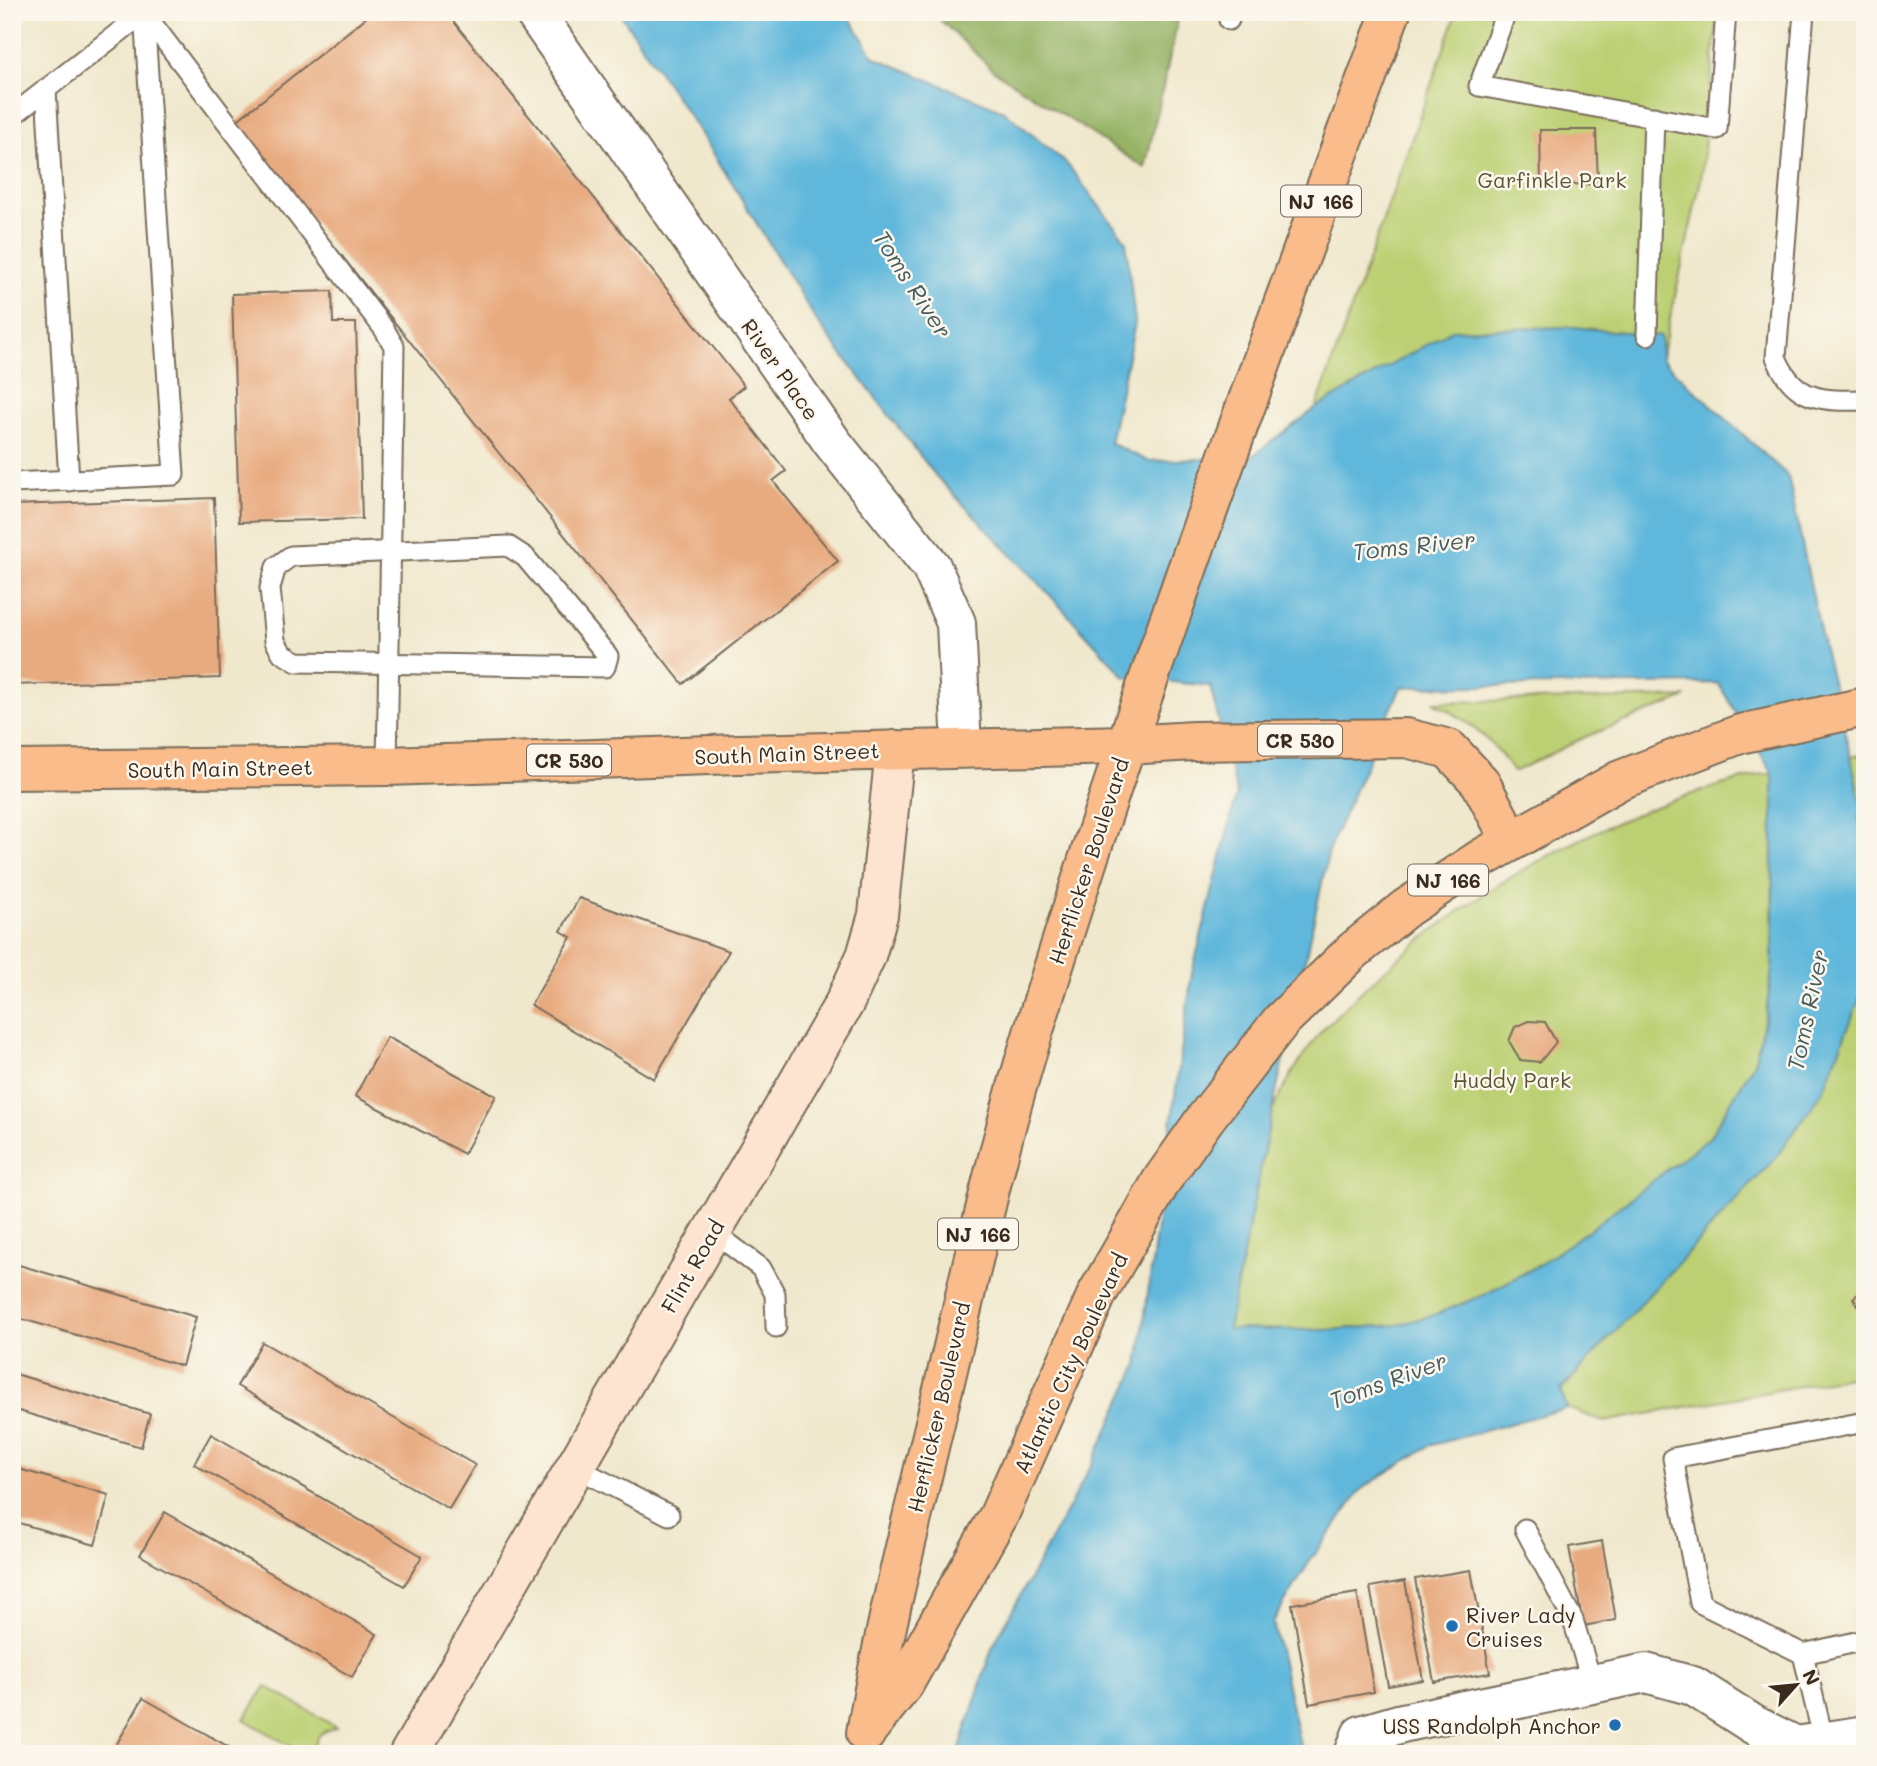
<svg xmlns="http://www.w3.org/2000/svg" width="1877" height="1766" viewBox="0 0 1877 1766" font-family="Mali,sans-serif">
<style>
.green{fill:#bcd073;stroke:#7c7d48;stroke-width:2}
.forest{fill:#95b265;stroke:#686e42;stroke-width:2}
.water{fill:#5eb7db;stroke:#4c707c;stroke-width:2;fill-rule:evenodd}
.building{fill:#e8aa7f}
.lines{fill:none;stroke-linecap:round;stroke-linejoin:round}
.lane-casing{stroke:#7a6c5b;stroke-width:23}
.street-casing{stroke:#7a6c5b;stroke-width:42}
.secondary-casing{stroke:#7a6c5b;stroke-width:42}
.primary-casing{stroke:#7a6c5b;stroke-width:42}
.lane{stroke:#fff;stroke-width:19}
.street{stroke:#fff;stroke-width:38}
.secondary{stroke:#fde4d0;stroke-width:38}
.primary{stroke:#f9bc8a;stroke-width:38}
.poi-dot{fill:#1f6fb2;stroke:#fbf7ec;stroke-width:2.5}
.labels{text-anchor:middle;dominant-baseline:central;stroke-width:5;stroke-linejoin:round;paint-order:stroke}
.shield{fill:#fbf7ec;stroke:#75685c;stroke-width:2}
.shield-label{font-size:19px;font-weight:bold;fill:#3b2a1e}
.park-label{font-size:21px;fill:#5b5433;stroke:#fbf7ec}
.street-label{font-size:21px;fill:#3b2a1e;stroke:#fbf7ec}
.poi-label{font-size:21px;fill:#3b2a1e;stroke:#fbf7ec;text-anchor:start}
.water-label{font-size:23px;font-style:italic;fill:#475b60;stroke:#fbf7ec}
</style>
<rect width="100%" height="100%" fill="#fbf7ec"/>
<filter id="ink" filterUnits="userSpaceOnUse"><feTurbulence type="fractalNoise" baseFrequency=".0143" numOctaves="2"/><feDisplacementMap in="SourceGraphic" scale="14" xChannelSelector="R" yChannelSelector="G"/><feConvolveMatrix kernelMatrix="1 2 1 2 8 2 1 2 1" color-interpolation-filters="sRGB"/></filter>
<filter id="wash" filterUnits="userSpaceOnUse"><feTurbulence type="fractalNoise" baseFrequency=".00686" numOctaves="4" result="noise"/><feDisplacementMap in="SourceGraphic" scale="28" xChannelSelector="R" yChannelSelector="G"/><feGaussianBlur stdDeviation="1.57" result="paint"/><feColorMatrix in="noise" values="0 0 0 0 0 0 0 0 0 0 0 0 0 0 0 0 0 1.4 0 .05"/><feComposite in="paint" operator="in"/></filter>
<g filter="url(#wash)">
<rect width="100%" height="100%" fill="#f0e8cd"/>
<g class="green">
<path d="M 1457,12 L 1718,12 L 1701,179 L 1661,359 L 1622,333 L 1574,327 L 1452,330 L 1316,408 Z"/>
<path d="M 1687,697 L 1585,737 L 1514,772 C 1492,740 1467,719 1433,702 Z"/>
<path d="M 1865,754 L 1865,844 L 1858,816 L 1862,814 L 1851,757 Z"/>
<path d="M 1764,774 L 1773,774 L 1772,970 L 1766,1013 L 1754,1063 L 1709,1138 L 1586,1232 L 1539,1265 L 1486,1294 L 1434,1315 L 1397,1325 L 1326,1330 L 1228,1329 L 1272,1111 C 1285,1084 1300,1058 1319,1034 C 1336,1014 1357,996 1376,978 C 1485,879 1620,807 1764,774 Z"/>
<path d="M 1865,985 L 1865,1374 L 1604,1422 L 1567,1408 L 1561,1390 L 1776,1157 L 1823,1091 Z"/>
<path d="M 266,1686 L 336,1727 C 320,1732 315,1736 313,1754 L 304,1754 L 244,1719 Z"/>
</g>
<path class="forest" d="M 932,12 L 1175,12 L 1177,24 L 1145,168 L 993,70 Z"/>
<path class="water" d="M 619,12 L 846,12 L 874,57 L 1004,111 L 1067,164 L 1126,241 L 1135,323 L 1110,443 L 1148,461 L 1251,457 L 1316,408 L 1452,330 L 1574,327 L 1661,336 L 1661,359 L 1788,476 L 1823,645 L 1851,757 L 1863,814 L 1858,817 L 1865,844 L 1865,985 L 1823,1091 L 1776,1157 L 1561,1390 L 1567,1408 L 1429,1446 L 1363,1488 L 1311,1559 L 1273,1622 L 1302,1754 L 958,1754 L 992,1648 L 1092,1464 L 1138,1365 L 1192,973 L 1237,793 L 1210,686 L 1125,677 L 1048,593 L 936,476 L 818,323 L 709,146 ZM 1718,683 L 1773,774 L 1773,915 L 1772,970 L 1766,1013 L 1754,1063 L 1709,1138 L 1586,1232 L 1539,1265 L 1486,1294 L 1434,1315 L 1397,1325 L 1326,1330 L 1228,1329 L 1272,1111 L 1330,846 L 1401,687 Z"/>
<g id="blocks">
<g class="building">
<path d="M 373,12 L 446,12 L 744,386 L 729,398 L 786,471 L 773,481 L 838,561 L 683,684 L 235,122 Z"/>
<path d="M 1540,130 L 1596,130 L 1598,184 L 1541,185 Z"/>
<path d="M 332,291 L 333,323 L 356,323 L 362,519 L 239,522 L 232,294 Z"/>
<path d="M 214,498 L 220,678 L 12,685 L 12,505 Z"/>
<path d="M 579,898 L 729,951 L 654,1079 L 531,1005 L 571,937 L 561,931 Z"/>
<path d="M 1528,1021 L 1545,1022 L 1556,1042 L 1540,1062 L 1520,1060 L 1509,1041 L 1515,1027 Z"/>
<path d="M 387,1037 L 496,1096 L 464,1154 L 355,1096 Z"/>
<path d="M 12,1263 L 196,1317 L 182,1366 L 12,1316 Z"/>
<path d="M 1865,1289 L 1865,1315 L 1853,1298 Z"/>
<path d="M 262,1342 L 475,1465 L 449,1509 L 237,1386 Z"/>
<path d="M 12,1373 L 150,1414 L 141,1447 L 12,1409 Z"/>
<path d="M 211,1434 L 422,1556 L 404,1586 L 194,1464 Z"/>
<path d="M 12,1467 L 109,1495 L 95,1545 L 12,1521 Z"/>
<path d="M 165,1512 L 377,1634 L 352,1677 L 140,1555 Z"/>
<path d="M 1602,1541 L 1616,1620 L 1583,1626 L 1569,1547 Z"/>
<path d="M 1471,1570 L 1490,1673 L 1434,1682 L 1415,1579 Z"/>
<path d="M 1405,1581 L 1423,1680 L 1388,1686 L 1370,1587 Z"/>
<path d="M 1357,1593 L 1374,1692 L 1309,1704 L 1292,1604 Z"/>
<path d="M 143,1698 L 234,1750 L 232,1754 L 111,1754 Z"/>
</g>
</g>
</g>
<g filter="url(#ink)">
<use href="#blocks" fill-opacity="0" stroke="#7a6c5b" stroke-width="2"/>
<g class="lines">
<g class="lane-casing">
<g id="lane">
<path d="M 1228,12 L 1229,20"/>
<path d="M 1506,12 L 1479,86 L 1717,129 L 1726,12"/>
<path d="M 1804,12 L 1776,357 C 1794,402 1823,401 1865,400"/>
<path d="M 144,13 L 384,329 L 394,346 L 387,766"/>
<path d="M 46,89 L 69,481"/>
<path d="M 12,116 L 145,12"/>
<path d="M 1647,335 L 1654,117"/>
<path d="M 12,483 L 174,475 L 144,13"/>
<path d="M 508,546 L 525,557 L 608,656 L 605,667 L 297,662 L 282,653 L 275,641 L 270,588 L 276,567 L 291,556 Z"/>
<path d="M 712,1231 L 761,1268 L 775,1294 L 776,1327"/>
<path d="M 1865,1422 L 1673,1458 L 1700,1603 L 1803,1654 L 1865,1640"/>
<path d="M 575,1467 L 669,1515"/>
<path d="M 1525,1529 L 1573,1620 L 1592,1683"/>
<path d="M 1803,1654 L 1824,1742"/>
</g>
</g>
<g class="street-casing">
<g id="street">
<path d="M 534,12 L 832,442 L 931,566 L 956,623 L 962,748"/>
<path d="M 1771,1750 L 1865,1735"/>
<path d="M 1354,1754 L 1361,1735 L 1402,1723 L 1646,1673 L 1693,1686 L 1754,1725 L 1796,1746"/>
</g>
</g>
<g class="secondary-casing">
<path id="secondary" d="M 409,1754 L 845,1002 L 866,956 L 878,915 L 895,750"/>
</g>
<g class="primary-casing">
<g id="primary">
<path d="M 12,770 L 387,766 L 739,754 L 1126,745 L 1194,741 L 1406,738 L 1449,749 L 1480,782 L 1511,841"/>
<path d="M 869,1728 L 904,1684 L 999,1515 L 1097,1294 L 1138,1223 L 1162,1180 L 1205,1119 L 1281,1021 L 1353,951 L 1406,908 L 1482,858 L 1620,780 L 1740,734 L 1865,707"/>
<path d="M 866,1733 C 885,1623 913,1515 939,1406 C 967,1292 990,1176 1024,1063 C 1131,708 1262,360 1391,12"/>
</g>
</g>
<use href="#lane" class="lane"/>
<use href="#street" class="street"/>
<use href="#secondary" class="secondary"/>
<use href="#primary" class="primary"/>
</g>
</g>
<g class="poi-dot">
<circle cx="1452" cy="1626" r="7"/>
<circle cx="1615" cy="1725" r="7"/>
</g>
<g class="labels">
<g class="shield">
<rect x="1281" y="185.5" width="80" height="31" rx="5"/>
<rect x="1258" y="724.5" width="84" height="31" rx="5"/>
<rect x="527" y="744.5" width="84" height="31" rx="5"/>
<rect x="1408" y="864.5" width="80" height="31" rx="5"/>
<rect x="938" y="1218.5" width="80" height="31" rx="5"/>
</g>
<g class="shield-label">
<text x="1321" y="201">NJ 166</text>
<text x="1300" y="740">CR 530</text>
<text x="569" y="760">CR 530</text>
<text x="1448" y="880">NJ 166</text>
<text x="978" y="1234">NJ 166</text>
</g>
<g class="park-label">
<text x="1552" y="179">Garfinkle Park</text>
<text x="1512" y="1079">Huddy Park</text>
</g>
<g class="street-label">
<text transform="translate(781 369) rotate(55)">River Place</text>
<text transform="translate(787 753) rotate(-2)">South Main Street</text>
<text transform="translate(220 768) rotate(-1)">South Main Street</text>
<text transform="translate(1088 861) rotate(-72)">Herflicker Boulevard</text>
<text transform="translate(692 1266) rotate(-60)">Flint Road</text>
<text transform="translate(1070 1363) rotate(-65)">Atlantic City Boulevard</text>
<text transform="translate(938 1407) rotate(-77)">Herflicker Boulevard</text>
</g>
<g class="poi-label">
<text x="1466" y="1614">River Lady<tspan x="1466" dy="24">Cruises</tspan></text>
<text x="1601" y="1725" text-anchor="end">USS Randolph Anchor</text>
</g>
<g class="water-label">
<text transform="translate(913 284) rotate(57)">Toms River</text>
<text transform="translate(1414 545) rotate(-6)">Toms River</text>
<text transform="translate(1807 1010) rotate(-78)">Toms River</text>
<text transform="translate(1388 1380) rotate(-20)">Toms River</text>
</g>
</g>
<rect width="1877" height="1766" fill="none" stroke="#fbf7ec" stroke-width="42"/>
<g transform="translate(1796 1685) rotate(63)" stroke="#fbf7ec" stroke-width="5" paint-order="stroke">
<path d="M0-5L12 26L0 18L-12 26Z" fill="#3b2a1e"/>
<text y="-10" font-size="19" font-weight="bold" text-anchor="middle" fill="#3b2a1e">N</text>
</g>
</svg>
